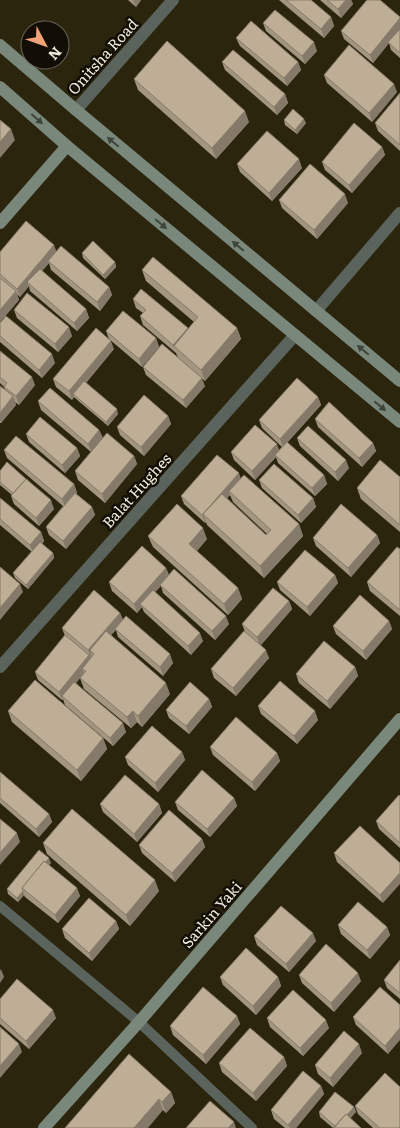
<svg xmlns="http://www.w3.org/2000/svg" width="400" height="1128" viewBox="0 0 400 1128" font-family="Literata,serif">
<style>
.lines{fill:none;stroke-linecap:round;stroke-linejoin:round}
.lane{stroke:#5b645c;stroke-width:10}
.street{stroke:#5b645c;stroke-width:12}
.secondary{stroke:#79887b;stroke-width:12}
.wall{fill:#a39681;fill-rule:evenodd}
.shaded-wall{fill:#857a69}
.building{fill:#beae96;stroke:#857a69}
.oneway{fill:#40453b}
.labels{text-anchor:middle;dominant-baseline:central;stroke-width:5;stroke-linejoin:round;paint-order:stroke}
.street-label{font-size:15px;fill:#efebdd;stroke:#120e06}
</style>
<rect width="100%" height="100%" fill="#2c250e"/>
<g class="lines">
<path class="lane" d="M 0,906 L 139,1022 L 252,1128"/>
<g class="street">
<path d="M 76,110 L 173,0"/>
<path d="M 316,311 L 400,213"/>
<path d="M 0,667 L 295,335"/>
</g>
<g class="secondary">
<path d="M 0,45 L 76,110 L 400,381"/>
<path d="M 0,87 L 67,146 L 400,422"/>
<path d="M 0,223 L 67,146"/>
<path d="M 44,1128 L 139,1022 L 400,719"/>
</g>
</g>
<g class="wall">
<path d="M 128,0 L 141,0 L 136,7 Z"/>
<path d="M 279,0 L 311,0 L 331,17 L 334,26 L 324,38 Z"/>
<path d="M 320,0 L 351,0 L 353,4 L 341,18 Z"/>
<path d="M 400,17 L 400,58 L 391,50 L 389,43 L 373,63 L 344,39 L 341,31 Z"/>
<path d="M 263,23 L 317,51 L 305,64 L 266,31 Z"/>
<path d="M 236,38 L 298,62 L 301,70 L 287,86 L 240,46 Z"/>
<path d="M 222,62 L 285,94 L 288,103 L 277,115 L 225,70 Z"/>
<path d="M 324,75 L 397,92 L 372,122 L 327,83 Z"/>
<path d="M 134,79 L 249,122 L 216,159 L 138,90 Z"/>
<path d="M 400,93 L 400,151 L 378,131 L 375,123 Z"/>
<path d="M 284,120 L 306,123 L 297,134 L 285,125 Z"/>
<path d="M 382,147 L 385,155 L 352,193 L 325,170 L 322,162 Z"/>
<path d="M 237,164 L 302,168 L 272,201 L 240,172 Z"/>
<path d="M 279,200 L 348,203 L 317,239 L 282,208 Z"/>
<path d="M 57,251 L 109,287 L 112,295 L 100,311 L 51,270 L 49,263 L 42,271 L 86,309 L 89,318 L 77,331 L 30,291 L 29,286 L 20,297 L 17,294 L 19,300 L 0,322 L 0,252 Z"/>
<path d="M 82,253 L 115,262 L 116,267 L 105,279 L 83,258 Z"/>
<path d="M 142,270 L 237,328 L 241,339 L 205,381 L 178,358 L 176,353 L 143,325 L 140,316 L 143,313 L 136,308 L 133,299 L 188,328 L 188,329 L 194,322 L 146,281 Z"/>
<path d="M 14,310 L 72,336 L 58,352 L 17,318 Z"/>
<path d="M 0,323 L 55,363 L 42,378 L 0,342 Z"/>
<path d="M 106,331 L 156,338 L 159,347 L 142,367 L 109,339 Z"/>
<path d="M 114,349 L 86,383 L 118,414 L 108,426 L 75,398 L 74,397 L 72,400 L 56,387 L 53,379 Z"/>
<path d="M 0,351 L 35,385 L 19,405 L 15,402 L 16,405 L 1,423 L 0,423 L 0,386 L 5,390 L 4,387 L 0,383 Z"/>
<path d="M 143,367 L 205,386 L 186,408 L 146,375 Z"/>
<path d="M 318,397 L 321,405 L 287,443 L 324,475 L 327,484 L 315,496 L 278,463 L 276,457 L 255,480 L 234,460 L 231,452 L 279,450 L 282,447 L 262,428 L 259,420 Z"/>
<path d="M 38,401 L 99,430 L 103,438 L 134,456 L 137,464 L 105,503 L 78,480 L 75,471 L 91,452 L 41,410 Z"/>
<path d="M 168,416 L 171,424 L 144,456 L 120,435 L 117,427 Z"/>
<path d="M 315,419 L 373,443 L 376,451 L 362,467 L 318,427 Z"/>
<path d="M 26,434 L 77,448 L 80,456 L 65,473 L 29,442 Z"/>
<path d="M 297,438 L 349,468 L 338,481 L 300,446 Z"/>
<path d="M 4,450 L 74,484 L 77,493 L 76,494 L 92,507 L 95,515 L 66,549 L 49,535 L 46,527 L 63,506 L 7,458 Z"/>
<path d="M 0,471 L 27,479 L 54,509 L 39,526 L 14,504 L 11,496 L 12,495 L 0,485 Z"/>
<path d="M 400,477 L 400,532 L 361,499 L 357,488 Z"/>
<path d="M 240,479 L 299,524 L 303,536 L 264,578 L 207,525 L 206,522 L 205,523 L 184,504 L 181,496 ZM 230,495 L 233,502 L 267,534 L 266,535 L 227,498 Z"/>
<path d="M 259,480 L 313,498 L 316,507 L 301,523 L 262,488 Z"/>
<path d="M 0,498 L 41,532 L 44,541 L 42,544 L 53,553 L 54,558 L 28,589 L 15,578 L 13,573 L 32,552 L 0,525 Z"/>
<path d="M 377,535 L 380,543 L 351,577 L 316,546 L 313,538 Z"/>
<path d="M 148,536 L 207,539 L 197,551 L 238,588 L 242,599 L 228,615 L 153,547 Z"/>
<path d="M 400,549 L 400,616 L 370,591 L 367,582 Z"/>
<path d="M 166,568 L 169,575 L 229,624 L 215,640 L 163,593 L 161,586 L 155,592 L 203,641 L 191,655 L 144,612 L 142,607 L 137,613 L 112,591 L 109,582 Z"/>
<path d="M 335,575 L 338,583 L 310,616 L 280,590 L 277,582 Z"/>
<path d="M 289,601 L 292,609 L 261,645 L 269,658 L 236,696 L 214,678 L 211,669 L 245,632 L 242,624 Z"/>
<path d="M 120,613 L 123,620 L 173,663 L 163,676 L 118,637 L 116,630 L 111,635 L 170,694 L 142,727 L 137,722 L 131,728 L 84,689 L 80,678 L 76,683 L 126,732 L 113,746 L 65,705 L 63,699 L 62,700 L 38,680 L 35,672 L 65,636 L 62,628 Z"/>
<path d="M 389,621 L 392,629 L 366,660 L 336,634 L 333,626 Z"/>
<path d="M 355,667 L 358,676 L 330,709 L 299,683 L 296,674 Z"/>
<path d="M 209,699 L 212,707 L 189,734 L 169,718 L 166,710 Z"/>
<path d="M 258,706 L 318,720 L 297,744 L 261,714 Z"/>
<path d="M 8,711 L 103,738 L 107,749 L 81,781 L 12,722 Z"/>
<path d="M 210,747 L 277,753 L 280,761 L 255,791 L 213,755 Z"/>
<path d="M 182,752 L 185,760 L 158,792 L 128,765 L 125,757 Z"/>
<path d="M 0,772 L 49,814 L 52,822 L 39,837 L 0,803 Z"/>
<path d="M 400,796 L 400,848 L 379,829 L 376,821 Z"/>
<path d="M 234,798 L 237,806 L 210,837 L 178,810 L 175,802 Z"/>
<path d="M 100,804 L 159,804 L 162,813 L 137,842 L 103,812 Z"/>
<path d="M 360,826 L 383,903 L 337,862 L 334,853 Z"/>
<path d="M 202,839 L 205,847 L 175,882 L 142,853 L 139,845 Z"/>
<path d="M 43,843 L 159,891 L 130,926 L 47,854 Z"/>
<path d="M 51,863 L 49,865 L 77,888 L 80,896 L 58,923 L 25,897 L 24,895 L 18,902 L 8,894 L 7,889 Z"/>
<path d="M 116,921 L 119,929 L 92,961 L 65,938 L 62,929 Z"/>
<path d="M 338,925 L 387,927 L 390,935 L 370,959 L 341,934 Z"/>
<path d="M 254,936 L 316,941 L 289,972 L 257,945 Z"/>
<path d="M 400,960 L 400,999 L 387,988 L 384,980 Z"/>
<path d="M 299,975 L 361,981 L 334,1012 L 302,983 Z"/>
<path d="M 220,977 L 278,977 L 281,986 L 256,1015 L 223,985 Z"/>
<path d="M 380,987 L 388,1054 L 356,1025 L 353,1017 Z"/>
<path d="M 0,999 L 56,1018 L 29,1049 L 0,1024 Z"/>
<path d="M 237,1016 L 240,1024 L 206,1064 L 173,1035 L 170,1026 Z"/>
<path d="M 267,1018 L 329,1028 L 303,1056 L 270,1027 Z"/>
<path d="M 362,1053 L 333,1087 L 318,1074 L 315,1065 Z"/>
<path d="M 284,1057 L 287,1066 L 256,1101 L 222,1072 L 219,1063 Z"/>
<path d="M 321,1086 L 324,1094 L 296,1128 L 285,1128 L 274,1119 L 271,1110 Z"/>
<path d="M 171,1092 L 175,1103 L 166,1113 L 163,1110 L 65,1128 Z"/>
<path d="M 355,1106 L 400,1128 L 373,1128 L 358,1114 Z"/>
<path d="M 354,1107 L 356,1112 L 333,1128 L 320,1117 L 319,1112 Z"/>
</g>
<g class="shaded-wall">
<path d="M 133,0 L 141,0 L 136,7 Z"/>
<path d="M 346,0 L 351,0 L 353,4 L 341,18 L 338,9 Z"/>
<path d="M 331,17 L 334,26 L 324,38 L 321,29 Z"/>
<path d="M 400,18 L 400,30 L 388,42 L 389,43 L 373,63 L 370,55 Z"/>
<path d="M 314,42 L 317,51 L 305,64 L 302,56 Z"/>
<path d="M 298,62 L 301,70 L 287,86 L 284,78 Z"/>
<path d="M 394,84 L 397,92 L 372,122 L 369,113 Z"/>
<path d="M 285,94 L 288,103 L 277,115 L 274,107 Z"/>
<path d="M 245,111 L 249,122 L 216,159 L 212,148 Z"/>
<path d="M 304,119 L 306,123 L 297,134 L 295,130 Z"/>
<path d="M 11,129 L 15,140 L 0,158 L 0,142 Z"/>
<path d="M 382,147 L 385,155 L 352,193 L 349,185 Z"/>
<path d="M 299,159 L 302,168 L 272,201 L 269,193 Z"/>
<path d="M 345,194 L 348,203 L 317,239 L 314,230 Z"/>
<path d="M 54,245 L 57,253 L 48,261 L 49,263 L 30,285 L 27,282 L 29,286 L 20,297 L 17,289 Z"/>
<path d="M 115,262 L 116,267 L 105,279 L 103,275 Z"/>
<path d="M 109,287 L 112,295 L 100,311 L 97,302 Z"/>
<path d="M 16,291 L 19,300 L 0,322 L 0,310 Z"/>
<path d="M 86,309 L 89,318 L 77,331 L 74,323 Z"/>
<path d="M 69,327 L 72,336 L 58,352 L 55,344 Z"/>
<path d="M 188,328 L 191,336 L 174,347 L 173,345 Z"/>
<path d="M 237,328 L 241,339 L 205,381 L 201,370 Z"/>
<path d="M 156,338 L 159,347 L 142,367 L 139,359 Z"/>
<path d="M 111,341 L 114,349 L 75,395 L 73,394 L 74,397 L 72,400 L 69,391 Z"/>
<path d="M 52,354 L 55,363 L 42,378 L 39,370 Z"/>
<path d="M 32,377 L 35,385 L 19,405 L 16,396 Z"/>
<path d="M 202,378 L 205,386 L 186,408 L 183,400 Z"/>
<path d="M 13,396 L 16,405 L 1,423 L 0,420 L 0,413 Z"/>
<path d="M 318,397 L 321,405 L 283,447 L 280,439 Z"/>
<path d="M 117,409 L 118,414 L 108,426 L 106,422 Z"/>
<path d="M 168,416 L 171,424 L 144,456 L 141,447 Z"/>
<path d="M 99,430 L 103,438 L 91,452 L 88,444 Z"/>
<path d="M 373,443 L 376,451 L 362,467 L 359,458 Z"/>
<path d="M 277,444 L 280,452 L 275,455 L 276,457 L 255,480 L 252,471 Z"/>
<path d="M 77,448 L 80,456 L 65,473 L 62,465 Z"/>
<path d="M 134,456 L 137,464 L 105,503 L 102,494 Z"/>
<path d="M 346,460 L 349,468 L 338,481 L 335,472 Z"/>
<path d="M 239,473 L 242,482 L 229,491 L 230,495 L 208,519 L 203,514 L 206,522 L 205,523 L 202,515 Z"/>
<path d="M 324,475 L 327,484 L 315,496 L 312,488 Z"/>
<path d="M 74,484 L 77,493 L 65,507 L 62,499 Z"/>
<path d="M 313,498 L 316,507 L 301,523 L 298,515 Z"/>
<path d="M 51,500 L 54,509 L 39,526 L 36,518 Z"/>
<path d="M 92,507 L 95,515 L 66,549 L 63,541 Z"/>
<path d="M 299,524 L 303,536 L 264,578 L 260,566 Z"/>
<path d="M 203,528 L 207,539 L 193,555 L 189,544 Z"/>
<path d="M 41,532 L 44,541 L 33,553 L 30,545 Z"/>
<path d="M 377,535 L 380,543 L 351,577 L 348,568 Z"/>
<path d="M 53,553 L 54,558 L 28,589 L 26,585 Z"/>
<path d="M 166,568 L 169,576 L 143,606 L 140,604 L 142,607 L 137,613 L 134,604 Z"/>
<path d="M 335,575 L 338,583 L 310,616 L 307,607 Z"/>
<path d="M 20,584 L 23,592 L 0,620 L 0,608 Z"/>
<path d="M 238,588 L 242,599 L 228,615 L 224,604 Z"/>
<path d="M 289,601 L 292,609 L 260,646 L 257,637 Z"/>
<path d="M 120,613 L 123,621 L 94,655 L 90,650 L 92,657 L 91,659 L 88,650 Z"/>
<path d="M 226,616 L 229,624 L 215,640 L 212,631 Z"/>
<path d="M 389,621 L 392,629 L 366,660 L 363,651 Z"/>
<path d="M 200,633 L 203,641 L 191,655 L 188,646 Z"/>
<path d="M 266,650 L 269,658 L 236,696 L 233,688 Z"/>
<path d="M 170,654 L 173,663 L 163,676 L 160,667 Z"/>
<path d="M 89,655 L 92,664 L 82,669 L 84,673 L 64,698 L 62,696 L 62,700 L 59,692 Z"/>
<path d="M 355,667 L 358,676 L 330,709 L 327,701 Z"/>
<path d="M 166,683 L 170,694 L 142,727 L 138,716 Z"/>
<path d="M 209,699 L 212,707 L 189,734 L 186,726 Z"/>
<path d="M 133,711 L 137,722 L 131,728 L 127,717 Z"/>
<path d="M 315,711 L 318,720 L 297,744 L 294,736 Z"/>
<path d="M 123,723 L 126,732 L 113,746 L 110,738 Z"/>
<path d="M 103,738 L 107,749 L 81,781 L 77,770 Z"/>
<path d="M 182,752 L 185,760 L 158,792 L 155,783 Z"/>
<path d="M 277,753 L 280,761 L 255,791 L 252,782 Z"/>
<path d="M 234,798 L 237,806 L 210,837 L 207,829 Z"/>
<path d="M 159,804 L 162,813 L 137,842 L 134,834 Z"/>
<path d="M 49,814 L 52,822 L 39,837 L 36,829 Z"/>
<path d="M 17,833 L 20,842 L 0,865 L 0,853 Z"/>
<path d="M 202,839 L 205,847 L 175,882 L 172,873 Z"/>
<path d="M 49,858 L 51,863 L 27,892 L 24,890 Z"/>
<path d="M 400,873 L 400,884 L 383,903 L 380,895 Z"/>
<path d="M 155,880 L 159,891 L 130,926 L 126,915 Z"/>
<path d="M 77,888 L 80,896 L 58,923 L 55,915 Z"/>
<path d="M 23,891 L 24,895 L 18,902 L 17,898 Z"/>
<path d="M 116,921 L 119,929 L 92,961 L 89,953 Z"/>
<path d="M 387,927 L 390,935 L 370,959 L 367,950 Z"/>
<path d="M 313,933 L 316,941 L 289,972 L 286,964 Z"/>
<path d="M 1,969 L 4,977 L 0,983 L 0,971 Z"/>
<path d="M 358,973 L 361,981 L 334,1012 L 331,1003 Z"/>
<path d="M 278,977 L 281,986 L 256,1015 L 253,1006 Z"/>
<path d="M 53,1010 L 56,1018 L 29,1049 L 26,1041 Z"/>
<path d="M 237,1016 L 240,1024 L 206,1064 L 203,1055 Z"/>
<path d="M 326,1020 L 329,1028 L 303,1056 L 300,1048 Z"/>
<path d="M 400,1028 L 400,1040 L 388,1054 L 385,1046 Z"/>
<path d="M 19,1044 L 22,1052 L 0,1078 L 0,1066 Z"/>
<path d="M 359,1044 L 362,1053 L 333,1087 L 330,1078 Z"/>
<path d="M 284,1057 L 287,1066 L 256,1101 L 253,1093 Z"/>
<path d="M 321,1086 L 324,1094 L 296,1128 L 290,1128 L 288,1125 Z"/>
<path d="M 171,1092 L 175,1103 L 166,1113 L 162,1102 Z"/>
<path d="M 159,1099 L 163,1110 L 148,1128 L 134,1128 Z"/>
<path d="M 354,1107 L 356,1112 L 342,1128 L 337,1128 Z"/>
<path d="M 234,1122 L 236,1128 L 228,1128 Z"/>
</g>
<g class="building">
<path d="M 286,0 L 311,0 L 331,17 L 321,29 Z"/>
<path d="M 327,0 L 346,0 L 338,9 Z"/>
<path d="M 367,0 L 380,0 L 400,17 L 400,18 L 370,55 L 341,31 Z"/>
<path d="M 275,10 L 314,42 L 302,56 L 263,23 Z"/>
<path d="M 251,21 L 298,62 L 284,78 L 236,38 Z"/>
<path d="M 400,29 L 400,53 L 388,42 Z"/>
<path d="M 167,41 L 245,111 L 212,148 L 134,79 Z"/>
<path d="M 349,45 L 394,84 L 369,113 L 324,75 Z"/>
<path d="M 233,50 L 285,94 L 274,107 L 222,62 Z"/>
<path d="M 400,93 L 400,145 L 375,123 Z"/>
<path d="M 293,109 L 304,119 L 295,130 L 284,120 Z"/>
<path d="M 0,120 L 11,129 L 0,142 Z"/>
<path d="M 354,123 L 382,147 L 349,185 L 322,162 Z"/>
<path d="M 267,131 L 299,159 L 269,193 L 237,164 Z"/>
<path d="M 310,164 L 345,194 L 314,230 L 279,200 Z"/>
<path d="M 26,221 L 54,245 L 17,289 L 0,274 L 0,252 Z"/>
<path d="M 93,241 L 115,262 L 103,275 L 82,253 Z"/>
<path d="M 61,246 L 109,287 L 97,302 L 48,261 Z"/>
<path d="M 153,257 L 237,328 L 201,370 L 174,346 L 198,317 L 142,270 Z"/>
<path d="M 40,269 L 86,309 L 74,323 L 27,282 Z"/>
<path d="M 0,278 L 16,291 L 0,310 Z"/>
<path d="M 141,289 L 188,328 L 173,345 L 140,316 L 146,310 L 133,299 Z"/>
<path d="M 27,293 L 69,327 L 55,344 L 14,310 Z"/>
<path d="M 123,311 L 156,338 L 139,359 L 106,331 Z"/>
<path d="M 6,316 L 52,354 L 39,370 L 0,336 L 0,323 Z"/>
<path d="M 96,328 L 111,341 L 69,391 L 53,379 Z"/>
<path d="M 162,344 L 202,378 L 183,400 L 143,367 Z"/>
<path d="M 0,351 L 32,377 L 16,396 L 4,387 L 7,383 L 0,377 Z"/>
<path d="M 297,378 L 318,397 L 280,439 L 259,420 Z"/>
<path d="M 84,381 L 117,409 L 106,422 L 73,394 Z"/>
<path d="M 0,386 L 13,396 L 0,413 Z"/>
<path d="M 50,388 L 99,430 L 88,444 L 38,401 Z"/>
<path d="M 144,395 L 168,416 L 141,447 L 117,427 Z"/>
<path d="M 329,402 L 373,443 L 359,458 L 315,419 Z"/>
<path d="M 40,417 L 77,448 L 62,465 L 26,434 Z"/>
<path d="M 255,425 L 277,444 L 252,471 L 231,452 Z"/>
<path d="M 308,426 L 346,460 L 335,472 L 297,438 Z"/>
<path d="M 107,433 L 134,456 L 102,494 L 75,471 Z"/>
<path d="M 16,436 L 74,484 L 62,499 L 4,450 Z"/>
<path d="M 287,442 L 324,475 L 312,488 L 275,455 Z"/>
<path d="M 217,455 L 239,473 L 202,515 L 181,496 Z"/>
<path d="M 380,460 L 400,477 L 400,525 L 357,488 Z"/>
<path d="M 7,462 L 26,479 L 13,493 L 0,482 L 0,471 Z"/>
<path d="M 274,464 L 313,498 L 298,515 L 259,480 Z"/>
<path d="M 244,475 L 299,524 L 260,566 L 203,514 L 222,494 L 266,535 L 271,530 L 229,491 Z"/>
<path d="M 26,479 L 51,500 L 36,518 L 11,496 Z"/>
<path d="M 75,493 L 92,507 L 63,541 L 46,527 Z"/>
<path d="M 0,498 L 41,532 L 30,545 L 0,519 Z"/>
<path d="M 177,504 L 203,528 L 189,544 L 238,588 L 224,604 L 148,536 Z"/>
<path d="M 341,504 L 377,535 L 348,568 L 313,538 Z"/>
<path d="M 40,542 L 53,553 L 26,585 L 13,573 Z"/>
<path d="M 142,546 L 166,568 L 134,604 L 109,582 Z"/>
<path d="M 397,547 L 400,549 L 400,610 L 367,582 Z"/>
<path d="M 305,550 L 335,575 L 307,607 L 277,582 Z"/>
<path d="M 0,567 L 20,584 L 0,608 Z"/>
<path d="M 174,569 L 226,616 L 212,631 L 160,585 Z"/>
<path d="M 273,588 L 289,601 L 257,637 L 242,624 Z"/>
<path d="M 94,590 L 120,613 L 88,650 L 62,628 Z"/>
<path d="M 153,590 L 200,633 L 188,646 L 140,604 Z"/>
<path d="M 360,595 L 389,621 L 363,651 L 333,626 Z"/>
<path d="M 126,616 L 170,654 L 160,667 L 115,629 Z"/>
<path d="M 106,631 L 166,683 L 138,716 L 133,711 L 127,717 L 80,678 L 86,671 L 82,669 L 94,654 L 90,650 Z"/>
<path d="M 244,631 L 266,650 L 233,688 L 211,669 Z"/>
<path d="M 65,635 L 89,655 L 59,692 L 35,672 Z"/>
<path d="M 324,641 L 355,667 L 327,701 L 296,674 Z"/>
<path d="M 35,680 L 103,738 L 77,770 L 8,711 Z"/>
<path d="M 280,681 L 315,711 L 294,736 L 258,706 Z"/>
<path d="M 74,682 L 123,723 L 110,738 L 62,696 Z"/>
<path d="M 190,682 L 209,699 L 186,726 L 166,710 Z"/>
<path d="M 236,717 L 277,753 L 252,782 L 210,747 Z"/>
<path d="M 152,726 L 182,752 L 155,783 L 125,757 Z"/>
<path d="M 202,770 L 234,798 L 207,829 L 175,802 Z"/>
<path d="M 0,772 L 49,814 L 36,829 L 0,798 Z"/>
<path d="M 125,775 L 159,804 L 134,834 L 100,804 Z"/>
<path d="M 399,795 L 400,796 L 400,843 L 376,821 Z"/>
<path d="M 72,809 L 155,880 L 126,915 L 43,843 Z"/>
<path d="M 169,810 L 202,839 L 172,873 L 139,845 Z"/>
<path d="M 0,819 L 17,833 L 0,853 Z"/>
<path d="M 360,826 L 400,863 L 400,873 L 380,895 L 334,853 Z"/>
<path d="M 39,850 L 49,858 L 46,862 L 44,861 L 22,888 L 23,891 L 17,898 L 7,889 Z"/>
<path d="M 44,861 L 77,888 L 55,915 L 22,888 Z"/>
<path d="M 89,898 L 116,921 L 89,953 L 62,929 Z"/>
<path d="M 358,902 L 387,927 L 367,950 L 338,925 Z"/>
<path d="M 281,906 L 313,933 L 286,964 L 254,936 Z"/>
<path d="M 326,944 L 358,973 L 331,1003 L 299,975 Z"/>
<path d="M 246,948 L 278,977 L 253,1006 L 220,977 Z"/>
<path d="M 400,960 L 400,993 L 384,980 Z"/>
<path d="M 17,979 L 53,1010 L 26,1041 L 0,1018 L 0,999 Z"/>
<path d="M 203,987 L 237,1016 L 203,1055 L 170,1026 Z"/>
<path d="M 380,987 L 400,1005 L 400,1028 L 385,1046 L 353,1017 Z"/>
<path d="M 293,990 L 326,1020 L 300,1048 L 267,1018 Z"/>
<path d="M 0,1027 L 19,1044 L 0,1066 Z"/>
<path d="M 250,1028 L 284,1057 L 253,1093 L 219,1063 Z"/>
<path d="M 344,1031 L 359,1044 L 330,1078 L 315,1065 Z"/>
<path d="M 129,1054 L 171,1092 L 162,1102 L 159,1099 L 134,1128 L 65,1128 Z"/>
<path d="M 303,1071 L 321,1086 L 288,1125 L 271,1110 Z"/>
<path d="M 385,1073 L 400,1087 L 400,1127 L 399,1128 L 380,1128 L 355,1106 Z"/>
<path d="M 335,1092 L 354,1107 L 347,1115 L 346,1114 L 335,1126 L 319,1112 Z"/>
<path d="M 210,1101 L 234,1122 L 228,1128 L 186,1128 Z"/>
<path d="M 346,1114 L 361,1128 L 334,1128 Z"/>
</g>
<defs><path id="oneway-solid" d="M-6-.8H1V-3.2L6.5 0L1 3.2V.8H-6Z" transform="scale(1.25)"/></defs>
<g class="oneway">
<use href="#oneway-solid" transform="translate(37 119) rotate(41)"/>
<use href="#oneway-solid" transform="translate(113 142) rotate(-140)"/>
<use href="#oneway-solid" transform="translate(161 224) rotate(40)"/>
<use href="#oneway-solid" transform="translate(238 246) rotate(-140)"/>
<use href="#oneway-solid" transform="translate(363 350) rotate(-140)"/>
<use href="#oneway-solid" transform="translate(380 406) rotate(40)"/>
</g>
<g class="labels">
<g class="street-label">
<text transform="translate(102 56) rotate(-48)">Onitsha Road</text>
<text transform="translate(136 490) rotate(-48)">Balat Hughes</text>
<text transform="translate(211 914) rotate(-49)">Sarkin Yaki</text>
</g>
</g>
<g transform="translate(45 45) rotate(131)"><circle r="24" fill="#120e06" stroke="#6a665c"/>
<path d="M0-4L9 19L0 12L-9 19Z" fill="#efa377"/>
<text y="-8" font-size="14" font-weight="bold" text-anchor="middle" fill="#efebdd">N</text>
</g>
</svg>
